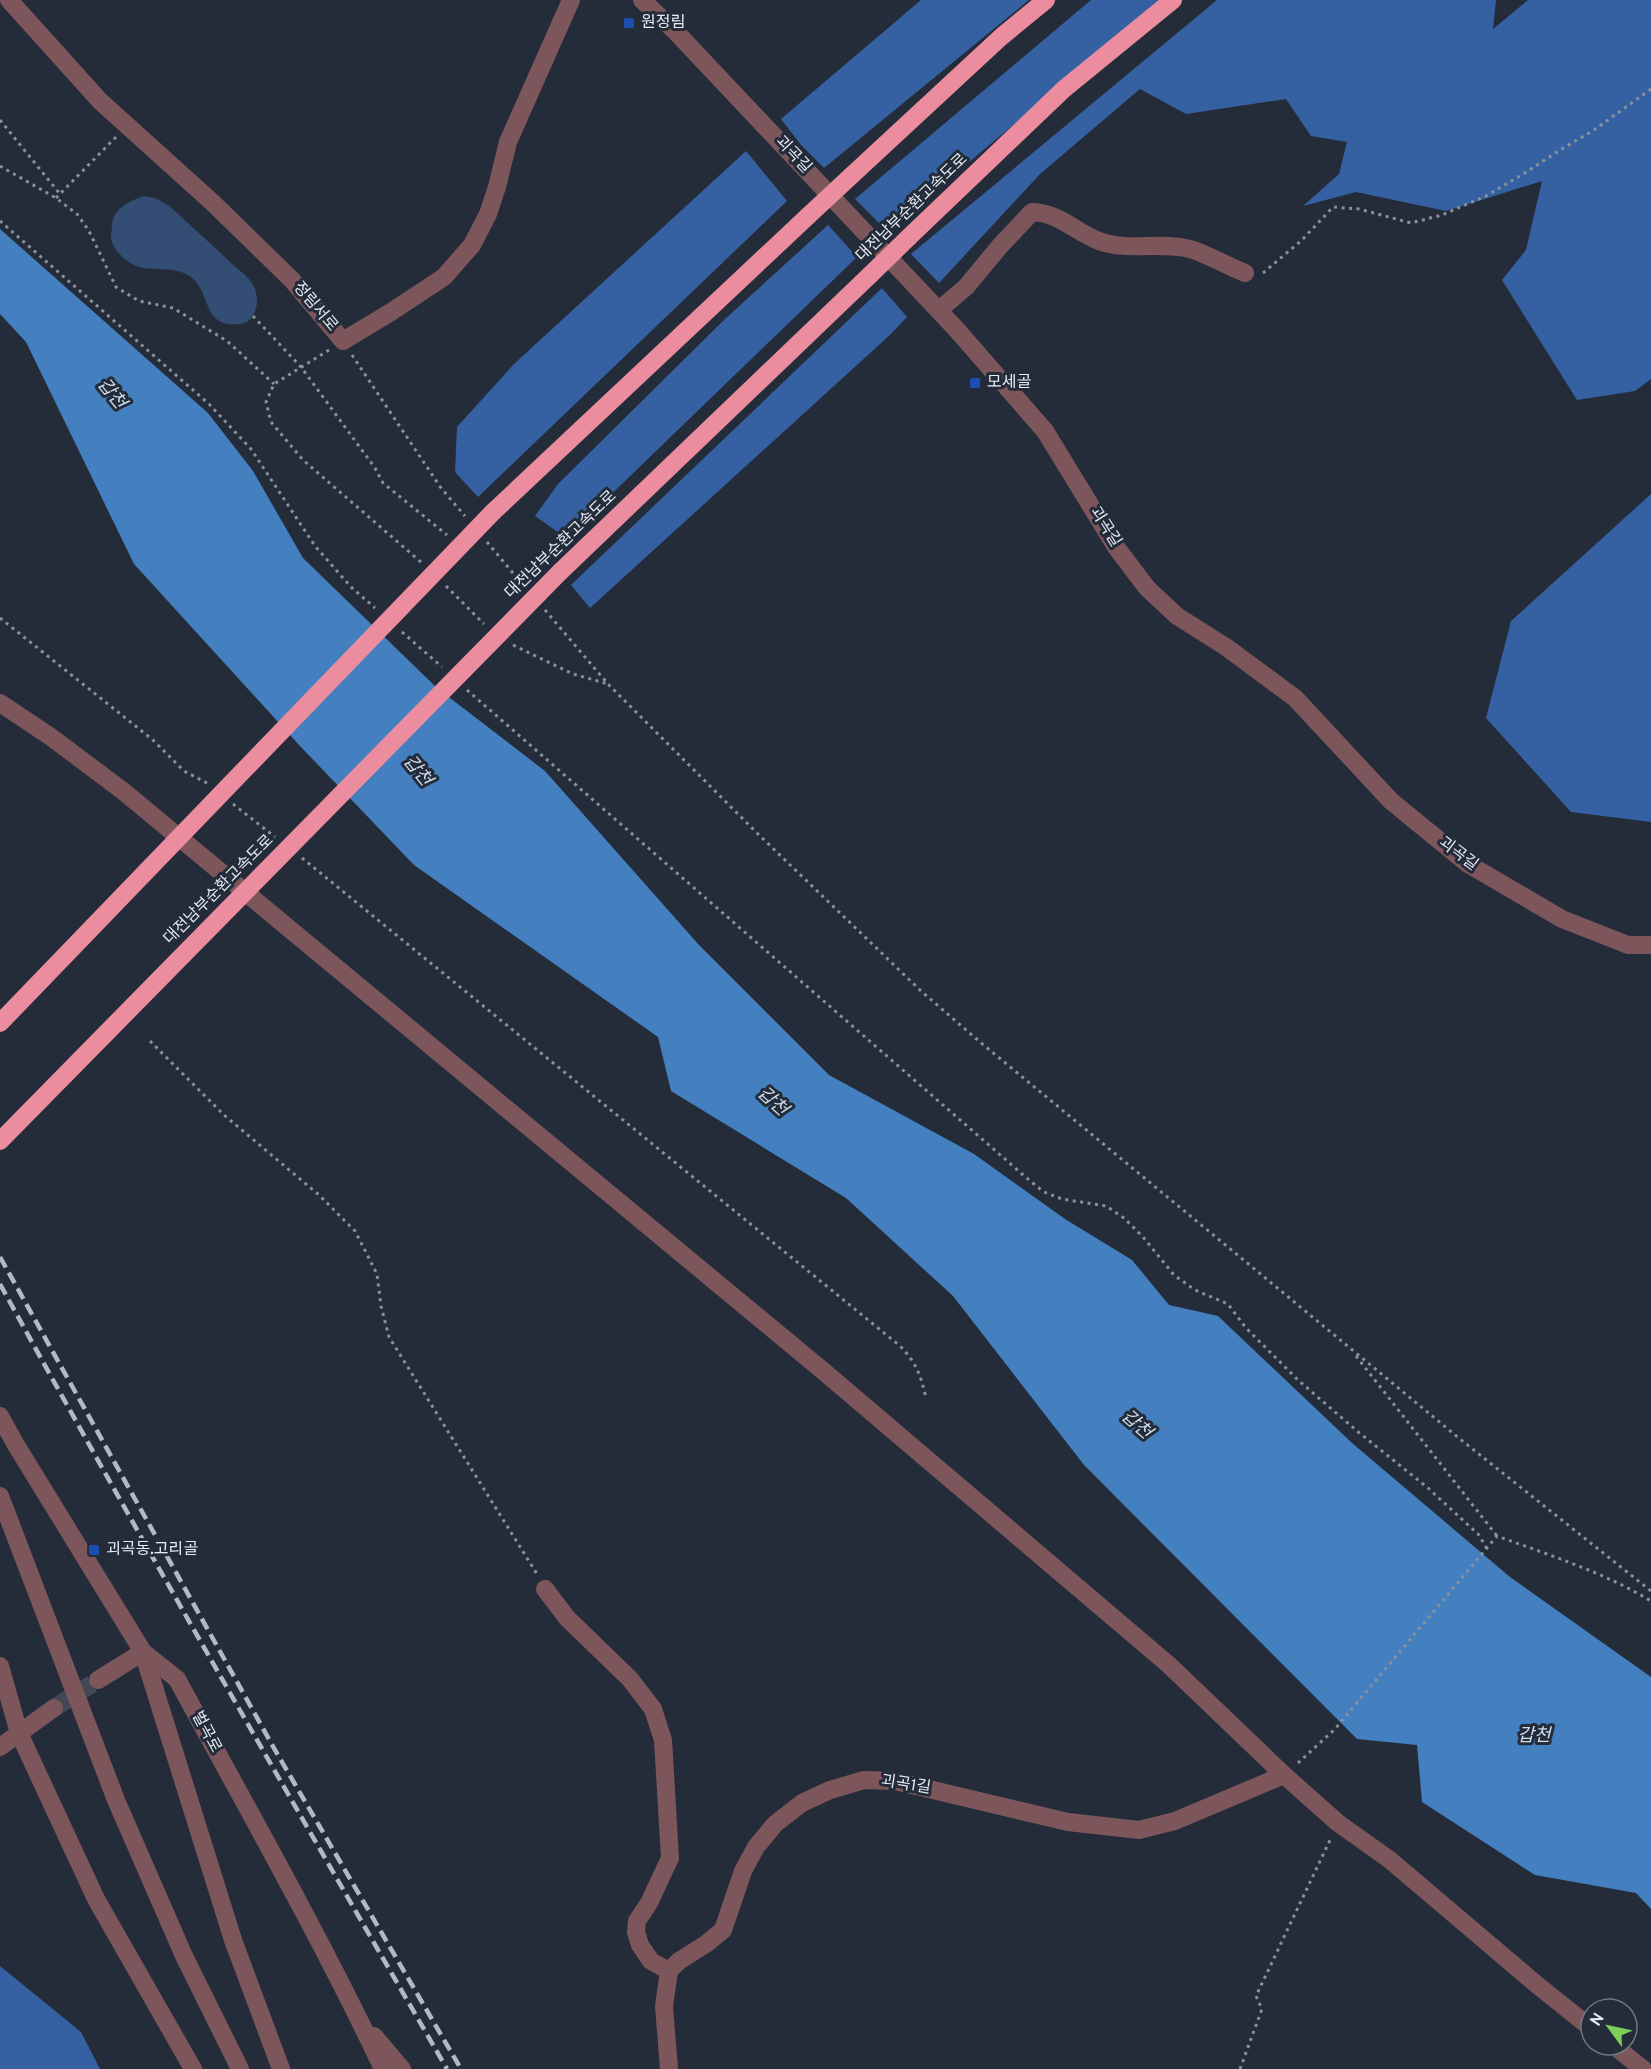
<svg xmlns="http://www.w3.org/2000/svg" width="1651" height="2069" viewBox="0 0 1651 2069" font-family="Overpass,'Noto Sans KR',sans-serif">
<style>
.green{fill:#344d74}
.forest{fill:#3561a3}
.water{fill:#4480c0}
.lines{fill:none;stroke-linecap:round;stroke-linejoin:round}
.minor-tunnel{stroke:#414955;stroke-width:18;stroke-dasharray:18 9;stroke-linecap:butt}
.path{stroke:#8a919b;stroke-width:3;stroke-dasharray:3 4.5;stroke-linecap:butt}
.minor{stroke:#7d565c;stroke-width:18}
.highway{stroke:#eb8d9e;stroke-width:18}
.rail{stroke:#b3b9c3;stroke-width:4.5;stroke-dasharray:12 6;stroke-linecap:butt}
.highway-bridge{stroke:#eb8d9e;stroke-width:18}
.transit-dot{fill:#1a4fb4;stroke:#242c39;stroke-width:2}
.labels{text-anchor:middle;dominant-baseline:central;stroke-width:6;stroke-linejoin:round;paint-order:stroke}
.poi-label{font-size:16px;fill:#e5ebf3;stroke:#242c39;text-anchor:start}
.street-label{font-size:16px;fill:#e5ebf3;stroke:#242c39}
.water-label{font-size:18px;font-style:italic;fill:#cfdff0;stroke:#242c39}
</style>
<rect width="100%" height="100%" fill="#242c39"/>
<path class="green" d="M 144,196 L 155,198 L 168,205 C 189,224 209,242 229,261 C 236,268 247,275 252,283 C 260,295 259,317 244,323 C 237,325 228,325 221,322 C 203,313 208,287 188,275 C 173,267 159,270 143,268 C 130,266 114,252 111,239 C 111,235 112,229 112,225 C 113,208 130,201 144,196 Z"/>
<g class="forest">
<path d="M 921,0 L 1029,0 L 824,168 L 801,145 L 781,119 Z"/>
<path d="M 1091,0 L 1162,0 L 887,231 L 855,199 Z"/>
<path d="M 1217,0 L 1496,0 L 1493,29 L 1528,0 L 1651,0 L 1651,379 L 1635,391 L 1577,400 L 1502,280 L 1526,250 L 1542,181 L 1446,211 L 1356,192 L 1303,206 L 1339,174 L 1347,142 L 1311,136 L 1286,99 L 1186,114 L 1140,89 L 1040,174 L 939,283 L 911,254 Z"/>
<path d="M 746,151 L 787,201 L 478,497 L 455,472 L 457,427 L 514,364 Z"/>
<path d="M 828,225 L 857,257 L 566,538 L 535,516 L 558,484 L 725,319 Z"/>
<path d="M 882,288 L 907,317 L 891,334 L 590,608 L 571,585 Z"/>
<path d="M 1651,494 L 1651,822 L 1571,812 L 1486,718 L 1511,621 Z"/>
<path d="M 0,1966 L 81,2032 L 100,2069 L 0,2069 Z"/>
</g>
<path class="water" d="M 0,229 L 208,413 L 253,471 L 303,558 L 437,688 L 545,771 L 699,945 L 829,1075 L 974,1154 L 1065,1219 L 1132,1260 L 1169,1305 L 1218,1316 L 1352,1443 L 1510,1577 L 1651,1677 L 1651,1909 L 1636,1893 L 1535,1875 L 1422,1802 L 1417,1745 L 1357,1739 L 1084,1465 L 953,1296 L 846,1198 L 671,1091 L 658,1037 L 414,865 L 300,746 L 134,564 L 26,342 L 0,314 Z"/>
<g class="lines">
<path class="minor-tunnel" d="M 54,1708 L 98,1680"/>
<g class="path">
<path d="M 0,120 L 60,194"/>
<path d="M 0,166 L 56,198 L 77,214 L 89,231 L 116,287 L 139,301 L 173,308 L 227,341 L 274,384"/>
<path d="M 56,198 L 116,137"/>
<path d="M 0,221 L 209,404 L 251,449 L 315,546 L 351,587 L 375,608"/>
<path d="M 1263,273 L 1302,240 L 1333,207 L 1359,209 L 1411,223 L 1442,215 L 1486,196 L 1528,171 L 1560,150 L 1594,130 L 1651,89"/>
<path d="M 253,316 L 301,367 L 375,468 L 383,483 L 447,535"/>
<path d="M 329,350 L 274,384 L 266,402 L 271,422 L 303,460 L 422,563"/>
<path d="M 352,355 L 441,488 L 465,516"/>
<path d="M 487,542 L 523,585"/>
<path d="M 446,586 L 484,624"/>
<path d="M 545,610 L 608,684 L 758,834 L 921,991 L 980,1042 L 1460,1439 L 1651,1591"/>
<path d="M 0,618 L 153,740 L 184,771 L 207,783"/>
<path d="M 402,632 L 442,667"/>
<path d="M 513,645 L 573,674 L 608,684"/>
<path d="M 467,690 L 1029,1180 L 1044,1192 L 1062,1199 L 1106,1206 L 1124,1218 L 1143,1237 L 1174,1275 L 1195,1290 L 1228,1304 L 1246,1328 L 1298,1380 L 1357,1431 L 1428,1488 L 1479,1535 L 1487,1549"/>
<path d="M 233,804 L 275,837"/>
<path d="M 302,858 L 900,1346 C 916,1362 921,1376 926,1398"/>
<path d="M 150,1041 L 224,1115 L 319,1195 L 355,1231 L 377,1274 L 381,1306 L 389,1337 L 537,1574"/>
<path d="M 1356,1356 L 1497,1536"/>
<path d="M 1298,1763 L 1335,1729 L 1497,1536 C 1549,1555 1603,1572 1651,1601"/>
<path d="M 1240,2069 L 1262,2009 L 1256,1996 L 1331,1838"/>
</g>
<g class="minor">
<path d="M 9,0 L 100,101 L 213,203 L 292,280 L 343,341 L 391,312 L 444,277 L 472,245 L 488,214 L 497,187 L 508,142 L 571,0"/>
<path d="M 642,0 L 676,32 L 957,330 L 1045,431 L 1116,547 L 1147,588 L 1177,616 L 1226,647 L 1295,698 L 1391,801 L 1468,864 L 1562,919 L 1628,945 L 1651,945"/>
<path d="M 939,310 L 966,287 L 1000,246 L 1032,212 C 1060,213 1075,232 1099,241 C 1128,252 1160,241 1190,249 C 1205,253 1229,267 1245,273"/>
<path d="M 0,703 L 51,737 L 123,791 L 822,1370 L 1169,1665 L 1284,1775 L 1338,1823 L 1390,1860 L 1536,1984 L 1591,2028"/>
<path d="M 0,1416 L 16,1445 L 143,1652 L 177,1679 C 247,1808 320,1936 383,2069"/>
<path d="M 0,1496 L 116,1800 L 184,1956 L 240,2069"/>
<path d="M 545,1589 L 567,1618 L 630,1679 L 653,1709 L 663,1740 L 670,1858 L 649,1903 L 637,1921 L 636,1932 L 640,1945 L 651,1961 L 669,1971"/>
<path d="M 143,1652 L 233,1940 L 281,2069"/>
<path d="M 0,1666 L 19,1733 L 96,1899 L 193,2069"/>
<path d="M 98,1680 L 143,1652"/>
<path d="M 0,1747 L 54,1708"/>
<path d="M 374,2036 L 402,2069"/>
<path d="M 1613,2045 L 1643,2069"/>
<path d="M 669,2069 L 664,2006 L 669,1971 L 679,1961 L 706,1944 L 723,1930 L 743,1871 L 756,1847 L 775,1824 L 802,1803 L 830,1790 L 864,1780 L 895,1781 L 1068,1822 L 1139,1830 L 1175,1821 L 1284,1775"/>
</g>
<g class="highway">
<path d="M 851,176 L 1001,37 L 1046,0"/>
<path d="M 909,237 L 1064,89 L 1173,0"/>
<path d="M 493,512 L 808,216"/>
<path d="M 560,572 L 870,275"/>
</g>
<g class="rail">
<path d="M 0,1257 L 275,1750 L 461,2069"/>
<path d="M 0,1284 C 145,1548 296,1808 447,2069"/>
</g>
<g class="highway-bridge">
<path d="M 808,216 L 851,176"/>
<path d="M 870,275 L 909,237"/>
<path d="M 0,1023 L 493,512"/>
<path d="M 0,1141 L 560,572"/>
</g>
</g>
<g class="transit-dot">
<rect x="623" y="17" width="12" height="12" rx="3"/>
<rect x="969" y="377" width="12" height="12" rx="3"/>
<rect x="88" y="1544" width="12" height="12" rx="3"/>
</g>
<g class="labels">
<g class="poi-label">
<text x="641" y="23">원정림</text>
<text x="987" y="383">모세골</text>
<text x="106" y="1550">괴곡동.고리골</text>
</g>
<g class="street-label">
<text transform="translate(793 155) rotate(47)">괴곡길</text>
<text transform="translate(912 208) rotate(-44)">대전남부순환고속도로</text>
<text transform="translate(315 307) rotate(50)">정림서로</text>
<text transform="translate(1105 527) rotate(58)">괴곡길</text>
<text transform="translate(561 545) rotate(-44)">대전남부순환고속도로</text>
<text transform="translate(1458 854) rotate(37)">괴곡길</text>
<text transform="translate(219 890) rotate(-45)">대전남부순환고속도로</text>
<text transform="translate(206 1732) rotate(62)">벌곡로</text>
<text transform="translate(906 1785) rotate(9)">괴곡1길</text>
</g>
<g class="water-label">
<text transform="translate(111 394) rotate(51)">갑천</text>
<text transform="translate(417 771) rotate(51)">갑천</text>
<text transform="translate(772 1102) rotate(42)">갑천</text>
<text transform="translate(1136 1425) rotate(41)">갑천</text>
<text x="1534" y="1736">갑천</text>
</g>
</g>
<g transform="translate(1609 2027) rotate(303)"><circle r="28" fill="#242c39" stroke="#717883" stroke-width="1.5"/>
<path d="M0-4.5L10 22L0 15L-10 22Z" fill="#79d158"/>
<text y="-9" font-size="16" font-weight="bold" text-anchor="middle" fill="#e5ebf3">N</text>
</g>
</svg>
